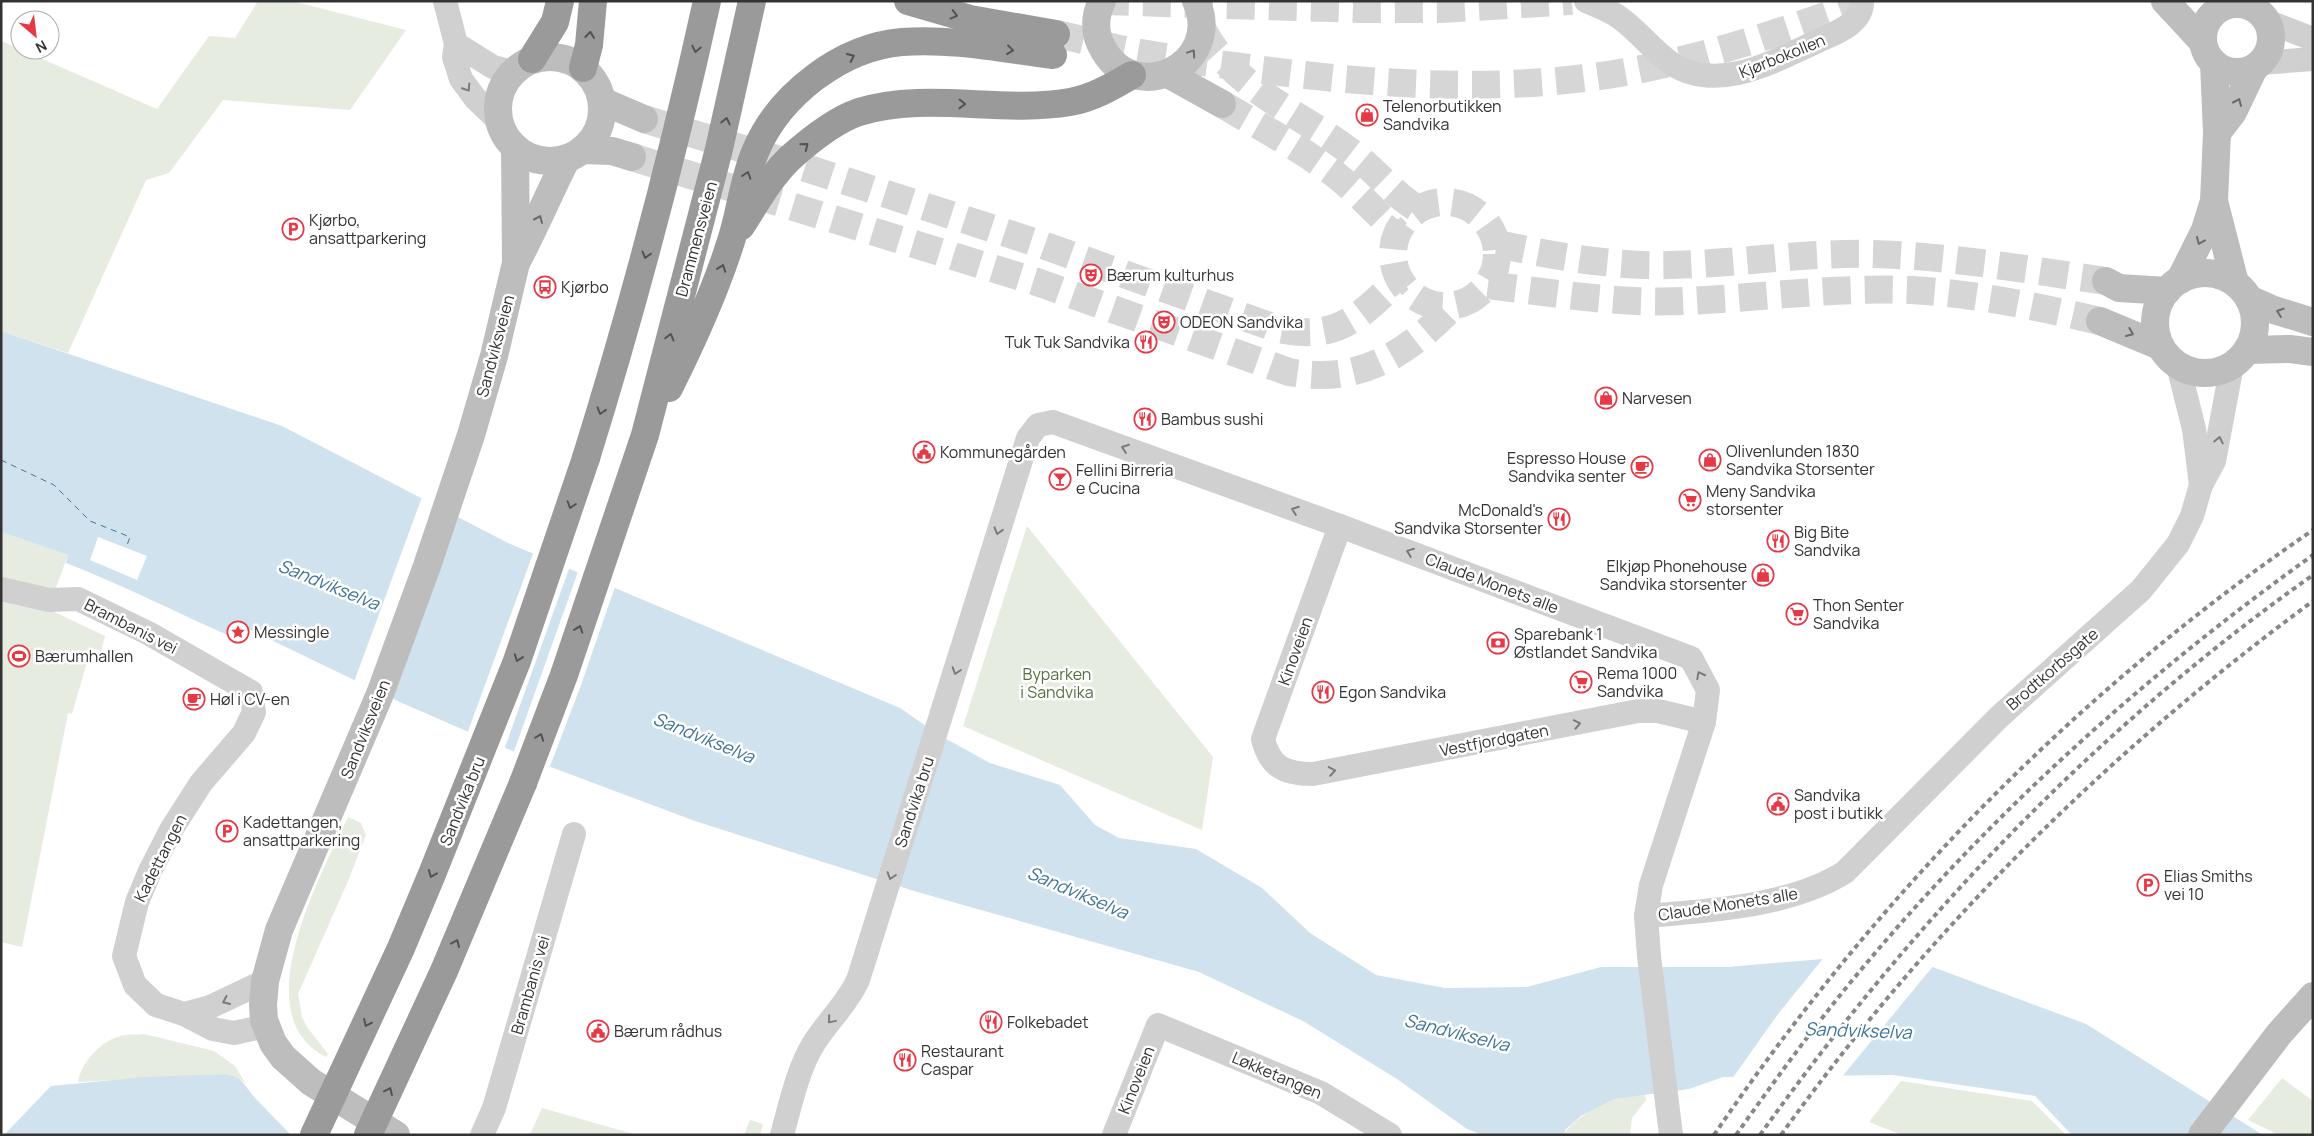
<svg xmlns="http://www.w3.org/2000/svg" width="2314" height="1136" viewBox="0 0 2314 1136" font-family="Manrope,sans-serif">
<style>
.green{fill:#e6ecdf}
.water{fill:#cfe2ee}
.pier{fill:#fff}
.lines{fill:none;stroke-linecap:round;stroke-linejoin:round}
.ferry{stroke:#3f7597;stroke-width:1;stroke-dasharray:6 5;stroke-linecap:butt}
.secondary-tunnel{stroke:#d6d6d6;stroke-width:28;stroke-dasharray:28 14;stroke-linecap:butt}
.highway-tunnel{stroke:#d6d6d6;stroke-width:28;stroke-dasharray:28 14;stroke-linecap:butt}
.street{stroke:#d0d0d0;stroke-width:24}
.secondary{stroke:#bdbdbd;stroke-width:28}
.highway{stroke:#9a9a9a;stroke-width:28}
.rail{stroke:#888;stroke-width:4;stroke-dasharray:5 4;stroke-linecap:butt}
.highway-bridge{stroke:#9a9a9a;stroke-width:28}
.oneway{stroke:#525252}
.oneway2{stroke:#6a6a6a}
.oneway3{stroke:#7a7a7a}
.labels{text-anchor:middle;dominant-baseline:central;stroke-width:5;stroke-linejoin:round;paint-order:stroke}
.street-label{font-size:16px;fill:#333;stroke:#fff}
.poi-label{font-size:16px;fill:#333;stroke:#fff;text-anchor:start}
.park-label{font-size:16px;fill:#56703f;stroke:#fff}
.water-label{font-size:18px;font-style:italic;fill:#3f7597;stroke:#fff}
</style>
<rect width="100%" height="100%" fill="#fff"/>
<g class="green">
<path d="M 258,1 L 292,1 L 406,30 L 350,110 L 223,100 L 169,173 L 146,180 L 68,353 L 1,331 L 1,41 L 157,109 L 209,36 L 235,38 Z"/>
<path d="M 1027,526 L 1213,757 L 1202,830 L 963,726 Z"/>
<path d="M 1,532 L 68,555 L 48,609 L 105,636 L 101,651 L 91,648 L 72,714 L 68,713 L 22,947 L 1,942 Z"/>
<path d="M 348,817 L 361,823 L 366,835 L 348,881 L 298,994 L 302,1017 L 307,1027 L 328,1054 L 326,1057 C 243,1016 322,873 348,817 Z"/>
<path d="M 144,1034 L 214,1051 L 235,1066 L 246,1084 L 239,1078 L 227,1074 L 78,1082 C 81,1062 103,1038 125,1035 C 131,1034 138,1035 144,1034 Z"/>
<path d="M 2282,1078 L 2313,1101 L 2313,1135 L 2279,1135 L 2248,1120 Z"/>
<path d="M 1901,1081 L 2032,1101 L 2066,1135 L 1902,1135 L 1869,1122 Z"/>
<path d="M 1645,1095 L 1646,1100 L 1632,1118 L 1630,1135 L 1564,1135 C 1568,1123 1601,1103 1614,1099 C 1623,1095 1635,1096 1645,1095 Z"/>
<path d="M 542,1108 L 637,1135 L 530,1135 Z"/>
<path d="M 750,1120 L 763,1124 L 760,1135 L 744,1135 Z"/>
</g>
<g class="water">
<path d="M 1,331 L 282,426 L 508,543 L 900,708 L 939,735 L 990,763 L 1060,785 L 1095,825 L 1119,838 L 1196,849 L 1262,888 L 1310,933 L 1376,975 L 1445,988 L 1527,987 L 1601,967 L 1727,967 L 1895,953 L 2086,1024 L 2263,1135 L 2072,1135 L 2035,1096 L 1893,1075 L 1723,1077 L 1689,1089 L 1614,1099 L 1581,1116 L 1565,1130 L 1564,1135 L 1483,1135 L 1467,1129 L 1397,1079 L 1303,1021 L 1199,972 L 914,891 L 695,821 L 540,763 L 402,703 L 238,624 L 232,637 C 177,613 123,585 66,563 L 68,555 L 1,532 Z"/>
<path d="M 227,1074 L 239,1078 L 256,1099 L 291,1135 L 4,1135 L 51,1086 L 145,1077 Z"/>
</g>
<g class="pier">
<path d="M 422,497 L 458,516 L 392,701 L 354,682 Z"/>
<path d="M 98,537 L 147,556 L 137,580 L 90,560 Z"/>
<path d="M 534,551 L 570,566 L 504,750 L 467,734 Z"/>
<path d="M 579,569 L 616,584 L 581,685 L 549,769 L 513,754 Z"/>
<path d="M 1895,951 L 1934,965 L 1841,1078 L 1732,1079 L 1778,1014 L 1825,956 Z"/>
</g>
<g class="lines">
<path class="ferry" d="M 1,460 L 54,485 L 90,521 L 130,537 L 126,548"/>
<g class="secondary-tunnel">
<path d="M 1202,29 C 1207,37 1212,47 1219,54 C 1256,99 1313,121 1357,157 C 1379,174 1394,195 1418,209"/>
<path d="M 1222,104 C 1262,128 1305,150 1342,180 C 1362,197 1379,215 1397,233"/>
<path d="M 644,119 L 803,167 L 1037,243 L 1278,329 C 1338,341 1358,318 1399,279"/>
<path d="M 632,157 L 1034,281 L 1289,372 C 1359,385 1406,355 1453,306"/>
<circle cx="1445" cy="254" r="52"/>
<path d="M 1497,244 C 1545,254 1593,263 1643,265 C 1720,267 1796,252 1873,254 C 1951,256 2029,270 2106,281"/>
<path d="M 1488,285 C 1553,293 1618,304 1684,301 C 1759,298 1835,287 1910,290 C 1973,293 2039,307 2100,321"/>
</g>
<g class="highway-tunnel">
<path d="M 1101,1 L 1359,9 L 1441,9 L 1572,1"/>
<path d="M 1056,34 C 1081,39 1105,46 1129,51 C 1171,59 1214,63 1256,69 C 1377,85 1499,93 1620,73 C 1706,58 1785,31 1867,1"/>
</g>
<g class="street">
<path d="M 445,1 L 456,44 L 454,57 L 461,79 L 475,98 L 499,121"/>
<path d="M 1586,1 C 1596,5 1606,9 1614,14 C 1636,27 1651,50 1672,64 C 1720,94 1776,60 1820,40 C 1836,33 1863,23 1862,1"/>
<path d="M 2234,5 L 2237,1"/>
<path d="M 2266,21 L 2313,39"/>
<path d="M 456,44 L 493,67 L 513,72"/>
<path d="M 2260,63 L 2313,59"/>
<path d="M 2178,365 L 2194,429 L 2201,485"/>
<path d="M 1340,526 L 1263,739 C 1270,768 1286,774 1313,774 L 1638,711 L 1658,711 L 1704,722"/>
<path d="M 1,589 L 49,600 L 78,599 L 148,633 L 251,692 L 254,712 L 244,733 L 201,783 L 171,830 L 150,871 L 137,902 L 124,956 L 135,985 L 156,1005 L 184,1014 L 213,1029 L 234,1033 L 266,1026"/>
<path d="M 1646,916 C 1709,911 1792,906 1845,872 L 1999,717 L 2141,590 L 2178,544 L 2192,516 L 2201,485 L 2214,461 L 2232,365"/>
<path d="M 184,1014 L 210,1007 L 265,981"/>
<path d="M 482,1135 L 494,1108 L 574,834"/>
<path d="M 782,1135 C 790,1106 798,1068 814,1043 C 828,1021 847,1004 858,980 L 1028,438 L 1038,425 L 1053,422 L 1340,526 L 1691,658 L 1708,690 L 1704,722 L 1651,885 L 1646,916 L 1649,956 L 1671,1135"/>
<path d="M 1114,1135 L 1158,1025 L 1321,1093 L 1390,1135"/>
</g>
<g class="secondary">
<path d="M 1102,1 C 1095,14 1094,32 1101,45 C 1132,110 1225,65 1196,1"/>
<path d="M 2165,1 L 2203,42"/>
<circle cx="2237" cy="38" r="34"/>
<circle cx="550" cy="109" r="52"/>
<path d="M 1168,74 L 1222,104"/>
<path d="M 602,101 L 644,119"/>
<path d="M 2217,133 L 2233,112 L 2254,68"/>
<path d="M 582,150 L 612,151 L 632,157"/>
<path d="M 2214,201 L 2235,283"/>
<path d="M 516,263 C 535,228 549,193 567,158"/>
<circle cx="2205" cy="323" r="50"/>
<path d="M 2180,280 L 2205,230 L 2214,201 L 2217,133 L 2214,63"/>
<path d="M 2106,281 L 2119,288 L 2167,291"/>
<path d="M 2249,299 L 2274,310 L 2313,322"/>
<path d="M 2100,321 L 2160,346"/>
<path d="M 2247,350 L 2290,349 L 2313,352"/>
<path d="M 396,1135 L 311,1082 L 283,1057 L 273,1043 L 264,1020 L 263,1005 L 265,981 L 279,930 L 380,694 L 427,566 L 471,435 L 494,356 L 516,263 L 515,148"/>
<path d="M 2202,1135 L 2279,1034 L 2313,996"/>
</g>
<g class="highway">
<path d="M 908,1 L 970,19 L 1056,34"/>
<path d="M 532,59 L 555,22 L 560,1"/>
<path d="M 583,68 L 589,45 L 593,1"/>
<path d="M 741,226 C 756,203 770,177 790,158 C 809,141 835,120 859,112 C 927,91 1001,114 1070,102 C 1093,98 1113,86 1132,75"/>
<path d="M 669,388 C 693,340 715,292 731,241 C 741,211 743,179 756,150 C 780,94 842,47 902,42 C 952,38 1004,49 1053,55"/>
<path d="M 586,458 C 633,307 673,156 707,1"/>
<path d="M 523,783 L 564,675 L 645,435 L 719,149 L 752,1"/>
</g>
<g class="rail">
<path d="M 1714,1135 C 1875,898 2076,692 2313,530"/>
<path d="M 1736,1135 C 1773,1083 1810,1032 1850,983 C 1984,820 2141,678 2313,555"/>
<path d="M 1760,1135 C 1913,921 2097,727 2313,575"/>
<path d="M 1781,1135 C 1929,929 2109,751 2313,601"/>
</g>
<g class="highway-bridge">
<path d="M 314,1135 L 401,948 L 432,874 L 517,661 L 586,458"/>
<path d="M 368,1135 L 444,971 L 523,783"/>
</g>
</g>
<defs><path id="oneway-chevron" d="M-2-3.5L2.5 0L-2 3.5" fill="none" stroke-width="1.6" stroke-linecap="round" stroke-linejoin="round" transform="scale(1.25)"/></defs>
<g class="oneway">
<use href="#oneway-chevron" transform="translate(954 15) rotate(15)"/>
<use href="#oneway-chevron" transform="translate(590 35) rotate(-84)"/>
<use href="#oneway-chevron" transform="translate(696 49) rotate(102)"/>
<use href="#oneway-chevron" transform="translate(1010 50) rotate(7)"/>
<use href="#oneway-chevron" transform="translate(851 57) rotate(-25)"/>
<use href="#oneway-chevron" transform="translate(962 104) rotate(1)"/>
<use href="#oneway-chevron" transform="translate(726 121) rotate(-77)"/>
<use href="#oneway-chevron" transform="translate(805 146) rotate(-39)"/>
<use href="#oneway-chevron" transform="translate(747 175) rotate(-72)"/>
<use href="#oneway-chevron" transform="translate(646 255) rotate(105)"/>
<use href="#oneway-chevron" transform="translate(722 268) rotate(-70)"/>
<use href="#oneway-chevron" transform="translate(670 337) rotate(-75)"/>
<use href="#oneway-chevron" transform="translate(601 411) rotate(107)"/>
<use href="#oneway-chevron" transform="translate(571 505) rotate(108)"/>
<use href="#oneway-chevron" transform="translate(579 629) rotate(-71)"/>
<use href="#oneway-chevron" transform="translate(518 658) rotate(110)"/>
<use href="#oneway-chevron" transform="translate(540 737) rotate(-69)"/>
<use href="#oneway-chevron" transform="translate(432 874) rotate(112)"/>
<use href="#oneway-chevron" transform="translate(456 943) rotate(-67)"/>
<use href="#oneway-chevron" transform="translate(367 1023) rotate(115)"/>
<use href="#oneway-chevron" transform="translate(389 1091) rotate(-65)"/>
</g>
<g class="oneway2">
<use href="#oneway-chevron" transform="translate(1192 53) rotate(-56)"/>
<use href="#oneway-chevron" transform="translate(2238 102) rotate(-66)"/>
<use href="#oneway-chevron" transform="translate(539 219) rotate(-66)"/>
<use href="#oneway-chevron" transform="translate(2200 241) rotate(113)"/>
<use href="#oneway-chevron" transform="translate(2280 312) rotate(-161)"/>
<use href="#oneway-chevron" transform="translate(2130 333) rotate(23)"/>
</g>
<g class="oneway3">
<use href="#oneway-chevron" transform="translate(467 88) rotate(57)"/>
<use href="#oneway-chevron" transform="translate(2219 440) rotate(-78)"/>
<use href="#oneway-chevron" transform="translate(1125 448) rotate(-160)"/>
<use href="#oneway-chevron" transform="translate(1295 510) rotate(-160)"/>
<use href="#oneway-chevron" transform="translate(998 531) rotate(107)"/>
<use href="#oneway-chevron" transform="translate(1410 552) rotate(-159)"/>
<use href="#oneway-chevron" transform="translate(956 671) rotate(108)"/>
<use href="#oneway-chevron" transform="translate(1700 675) rotate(-117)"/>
<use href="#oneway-chevron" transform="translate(1577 724) rotate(-11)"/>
<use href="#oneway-chevron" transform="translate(1332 771) rotate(-10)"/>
<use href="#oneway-chevron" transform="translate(891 876) rotate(108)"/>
<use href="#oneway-chevron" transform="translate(226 1001) rotate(156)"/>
<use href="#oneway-chevron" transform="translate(831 1020) rotate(130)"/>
</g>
<defs>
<g id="shop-ring" transform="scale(1.125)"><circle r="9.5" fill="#fff" stroke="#e63946" stroke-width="1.5"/><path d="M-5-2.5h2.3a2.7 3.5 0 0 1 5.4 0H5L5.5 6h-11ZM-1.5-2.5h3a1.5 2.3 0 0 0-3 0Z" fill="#e63946"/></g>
<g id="parking-ring" transform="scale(1.125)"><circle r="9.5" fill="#fff" stroke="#e63946" stroke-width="1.5"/><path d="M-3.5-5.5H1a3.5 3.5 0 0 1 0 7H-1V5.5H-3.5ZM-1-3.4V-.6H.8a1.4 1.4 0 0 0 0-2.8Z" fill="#e63946"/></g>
<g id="theatre-ring" transform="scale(1.125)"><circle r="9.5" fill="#fff" stroke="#e63946" stroke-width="1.5"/><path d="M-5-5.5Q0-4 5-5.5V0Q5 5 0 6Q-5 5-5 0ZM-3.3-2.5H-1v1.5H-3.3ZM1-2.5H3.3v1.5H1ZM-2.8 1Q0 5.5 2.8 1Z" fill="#e63946"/></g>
<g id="bus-ring" transform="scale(1.125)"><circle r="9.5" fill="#fff" stroke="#e63946" stroke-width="1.5"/><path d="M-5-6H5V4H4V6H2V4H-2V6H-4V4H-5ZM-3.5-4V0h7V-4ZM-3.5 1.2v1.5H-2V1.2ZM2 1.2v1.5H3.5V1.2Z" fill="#e63946"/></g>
<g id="restaurant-ring" transform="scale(1.125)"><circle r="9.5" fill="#fff" stroke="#e63946" stroke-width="1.5"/><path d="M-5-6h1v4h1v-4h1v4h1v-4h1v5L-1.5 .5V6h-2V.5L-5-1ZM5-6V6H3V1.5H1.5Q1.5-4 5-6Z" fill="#e63946"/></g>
<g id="civic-ring" transform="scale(1.125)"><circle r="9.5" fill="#fff" stroke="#e63946" stroke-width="1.5"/><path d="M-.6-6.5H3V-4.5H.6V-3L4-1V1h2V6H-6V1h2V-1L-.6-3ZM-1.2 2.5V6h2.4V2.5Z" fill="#e63946"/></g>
<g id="cafe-ring" transform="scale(1.125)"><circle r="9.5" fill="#fff" stroke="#e63946" stroke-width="1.5"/><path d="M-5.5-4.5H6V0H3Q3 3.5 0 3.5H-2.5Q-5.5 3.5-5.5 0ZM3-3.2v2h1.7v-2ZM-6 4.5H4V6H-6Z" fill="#e63946"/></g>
<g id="bar-ring" transform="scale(1.125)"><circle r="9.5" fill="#fff" stroke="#e63946" stroke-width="1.5"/><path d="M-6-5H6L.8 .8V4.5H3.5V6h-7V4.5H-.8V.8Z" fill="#e63946"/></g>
<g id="supermarket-ring" transform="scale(1.125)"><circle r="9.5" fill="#fff" stroke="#e63946" stroke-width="1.5"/><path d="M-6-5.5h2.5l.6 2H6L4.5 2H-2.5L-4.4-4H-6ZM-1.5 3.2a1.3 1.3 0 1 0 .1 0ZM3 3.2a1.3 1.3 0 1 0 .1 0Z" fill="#e63946"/></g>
<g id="sight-ring" transform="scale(1.125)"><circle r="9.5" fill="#fff" stroke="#e63946" stroke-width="1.5"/><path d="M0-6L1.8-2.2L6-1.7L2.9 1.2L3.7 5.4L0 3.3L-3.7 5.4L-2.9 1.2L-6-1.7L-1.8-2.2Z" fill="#e63946"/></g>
<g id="bank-ring" transform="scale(1.125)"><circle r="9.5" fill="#fff" stroke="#e63946" stroke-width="1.5"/><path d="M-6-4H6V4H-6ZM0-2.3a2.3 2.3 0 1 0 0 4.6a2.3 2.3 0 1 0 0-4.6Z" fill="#e63946"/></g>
<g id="stadium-ring" transform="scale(1.125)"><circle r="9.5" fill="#fff" stroke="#e63946" stroke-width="1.5"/><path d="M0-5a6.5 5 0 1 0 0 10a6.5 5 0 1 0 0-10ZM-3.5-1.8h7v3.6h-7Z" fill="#e63946"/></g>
</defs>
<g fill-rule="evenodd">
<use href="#shop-ring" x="1367" y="115"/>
<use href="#parking-ring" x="293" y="229"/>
<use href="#theatre-ring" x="1091" y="275"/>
<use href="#bus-ring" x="545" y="287"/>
<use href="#theatre-ring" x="1164" y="322"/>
<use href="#restaurant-ring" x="1146" y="342"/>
<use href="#shop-ring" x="1606" y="398"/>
<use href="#restaurant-ring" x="1145" y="419"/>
<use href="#civic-ring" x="924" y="452"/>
<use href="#shop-ring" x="1710" y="460"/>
<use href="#cafe-ring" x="1642" y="467"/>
<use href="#bar-ring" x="1060" y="479"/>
<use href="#supermarket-ring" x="1690" y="500"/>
<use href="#restaurant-ring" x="1559" y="519"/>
<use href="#restaurant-ring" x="1778" y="541"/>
<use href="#shop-ring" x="1763" y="575"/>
<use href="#supermarket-ring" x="1797" y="614"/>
<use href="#sight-ring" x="238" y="632"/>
<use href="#bank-ring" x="1498" y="643"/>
<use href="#stadium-ring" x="19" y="656"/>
<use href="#supermarket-ring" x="1581" y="682"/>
<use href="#restaurant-ring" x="1323" y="692"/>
<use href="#cafe-ring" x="194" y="699"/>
<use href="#civic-ring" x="1778" y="804"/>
<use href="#parking-ring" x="227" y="831"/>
<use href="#parking-ring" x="2148" y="885"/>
<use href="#restaurant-ring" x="991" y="1022"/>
<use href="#civic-ring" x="598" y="1031"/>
<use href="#restaurant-ring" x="905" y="1060"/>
</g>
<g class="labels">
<g class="street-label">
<text transform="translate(1782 56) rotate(-22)">Kjørbokollen</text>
<text transform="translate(696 239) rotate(-75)">Drammensveien</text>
<text transform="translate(495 346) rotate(-75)">Sandviksveien</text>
<text transform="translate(1492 583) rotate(21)">Claude Monets alle</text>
<text transform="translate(131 626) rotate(27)">Brambanis vei</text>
<text transform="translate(1295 651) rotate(-70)">Kinoveien</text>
<text transform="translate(2052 669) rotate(-41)">Brodtkorbsgate</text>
<text transform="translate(365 729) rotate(-68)">Sandviksveien</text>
<text transform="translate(1494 740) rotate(-11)">Vestfjordgaten</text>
<text transform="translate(462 801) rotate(-68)">Sandvika bru</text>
<text transform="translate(914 802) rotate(-72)">Sandvika bru</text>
<text transform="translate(160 858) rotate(-63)">Kadettangen</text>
<text transform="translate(1728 904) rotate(-9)">Claude Monets alle</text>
<text transform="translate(530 985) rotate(-74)">Brambanis vei</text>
<text transform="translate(1277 1075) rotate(23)">Løkketangen</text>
<text transform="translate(1136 1080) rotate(-68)">Kinoveien</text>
</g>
<g class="poi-label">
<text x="1383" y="106">Telenorbutikken<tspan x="1383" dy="18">Sandvika</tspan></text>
<text x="309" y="220">Kjørbo,<tspan x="309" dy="18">ansattparkering</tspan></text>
<text x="1107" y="275">Bærum kulturhus</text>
<text x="561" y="287">Kjørbo</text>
<text x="1180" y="322">ODEON Sandvika</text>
<text x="1130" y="342" text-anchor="end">Tuk Tuk Sandvika</text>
<text x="1622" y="398">Narvesen</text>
<text x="1161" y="419">Bambus sushi</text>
<text x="1726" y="451">Olivenlunden 1830<tspan x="1726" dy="18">Sandvika Storsenter</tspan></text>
<text x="940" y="452">Kommunegården</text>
<text x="1626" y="458" text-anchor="end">Espresso House<tspan x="1626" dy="18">Sandvika senter</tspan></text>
<text x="1076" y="470">Fellini Birreria<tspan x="1076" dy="18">e Cucina</tspan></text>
<text x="1706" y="491">Meny Sandvika<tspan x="1706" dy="18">storsenter</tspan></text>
<text x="1543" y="510" text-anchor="end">McDonald's<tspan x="1543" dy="18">Sandvika Storsenter</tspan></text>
<text x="1794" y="532">Big Bite<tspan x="1794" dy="18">Sandvika</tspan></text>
<text x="1747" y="566" text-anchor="end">Elkjøp Phonehouse<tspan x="1747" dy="18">Sandvika storsenter</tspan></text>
<text x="1813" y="605">Thon Senter<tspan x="1813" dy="18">Sandvika</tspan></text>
<text x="254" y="632">Messingle</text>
<text x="1514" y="634">Sparebank 1<tspan x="1514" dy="18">Østlandet Sandvika</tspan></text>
<text x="35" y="656">Bærumhallen</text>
<text x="1597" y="673">Rema 1000<tspan x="1597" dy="18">Sandvika</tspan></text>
<text x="1339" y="692">Egon Sandvika</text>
<text x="210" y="699">Høl i CV-en</text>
<text x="1794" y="795">Sandvika<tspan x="1794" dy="18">post i butikk</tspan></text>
<text x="243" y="822">Kadettangen,<tspan x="243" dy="18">ansattparkering</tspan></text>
<text x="2164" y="876">Elias Smiths<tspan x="2164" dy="18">vei 10</tspan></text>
<text x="1007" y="1022">Folkebadet</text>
<text x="614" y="1031">Bærum rådhus</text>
<text x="921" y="1051">Restaurant<tspan x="921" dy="18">Caspar</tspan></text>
</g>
<g class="park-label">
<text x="1057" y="674">Byparken<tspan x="1057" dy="18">i Sandvika</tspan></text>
</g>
<g class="water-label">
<text transform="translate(329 584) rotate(22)">Sandvikselva</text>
<text transform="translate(704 737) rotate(22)">Sandvikselva</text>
<text transform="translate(1078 892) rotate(23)">Sandvikselva</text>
<text transform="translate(1858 1030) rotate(2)">Sandvikselva</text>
<text transform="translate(1457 1032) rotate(14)">Sandvikselva</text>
</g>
</g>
<rect width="2314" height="1136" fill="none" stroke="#333333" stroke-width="5"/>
<g transform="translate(35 35) rotate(152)"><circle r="24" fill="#ffffff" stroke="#adadad"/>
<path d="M0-4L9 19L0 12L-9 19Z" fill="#e63946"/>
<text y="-8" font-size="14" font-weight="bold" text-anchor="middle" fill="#333333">N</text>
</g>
</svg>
